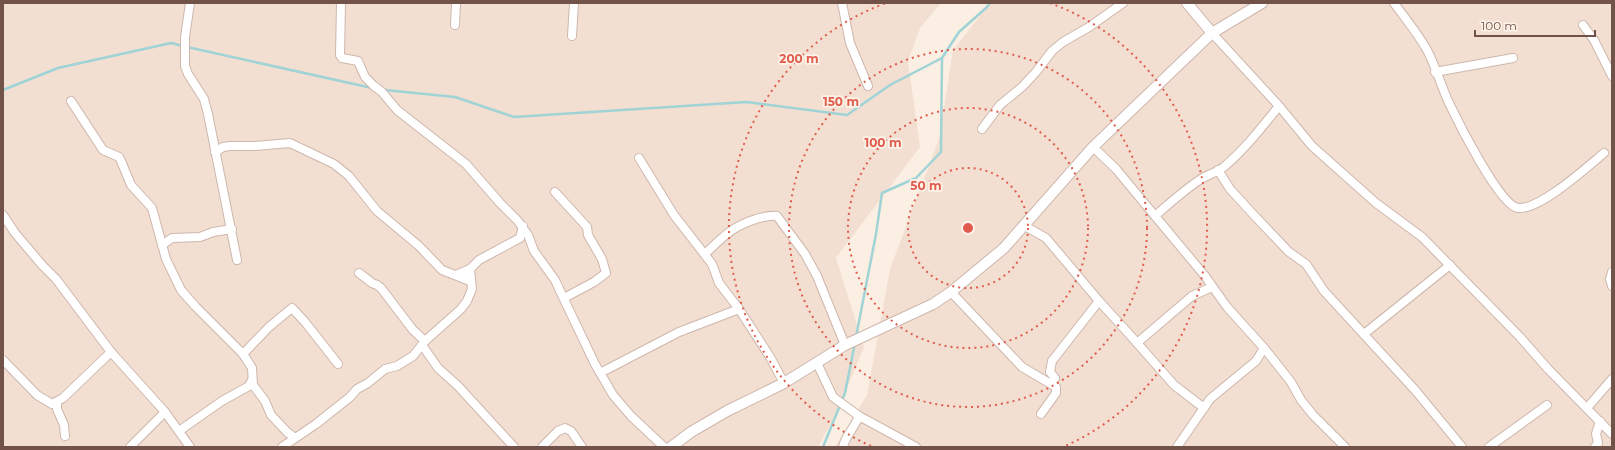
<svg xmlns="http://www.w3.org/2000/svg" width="1615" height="450" viewBox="0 0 1615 450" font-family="Montserrat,sans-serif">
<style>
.residential{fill:#f2dfd1}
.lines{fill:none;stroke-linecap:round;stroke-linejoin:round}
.stream{stroke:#9fd3d5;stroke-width:2.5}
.minor-casing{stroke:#ceb7ad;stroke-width:10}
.tertiary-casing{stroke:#ceb7ad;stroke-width:12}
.minor{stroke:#fff;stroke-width:8}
.tertiary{stroke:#fff;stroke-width:10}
.ring{fill:none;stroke:#e05c4d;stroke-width:2;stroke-dasharray:2 4}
.centre{fill:#e05c4d;stroke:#fef3e8;stroke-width:2}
.ring-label{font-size:12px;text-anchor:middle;font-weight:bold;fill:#e05c4d;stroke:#fef3e8;stroke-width:3.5;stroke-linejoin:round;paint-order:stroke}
</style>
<rect width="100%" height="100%" fill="#fbefe3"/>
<g class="residential">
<path d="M 3,3 L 941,3 L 920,28 L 908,61 L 920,147 L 836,258 L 864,347 L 838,410 L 818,447 L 3,447 Z"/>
<path d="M 990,3 L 1612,3 L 1612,447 L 835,447 L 867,395 L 890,269 L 939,139 L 953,50 Z"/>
</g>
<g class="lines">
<g class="stream">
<path d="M 187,47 L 372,88"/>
<path d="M 3,90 L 58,68 L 171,43 L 183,46"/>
<path d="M 385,90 L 455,97 L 514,117 L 746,102 L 847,115 L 890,85 L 942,58 L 959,32 L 986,8 L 990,3"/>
<path d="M 856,337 L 876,234 L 882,193 L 916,178 L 941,152 L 942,58"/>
<path d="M 823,447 L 845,393 L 855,343"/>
</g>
<g class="minor-casing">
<g id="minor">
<path d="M 190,3 L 185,37 L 185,66 L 188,74 L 204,99 L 208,114 L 237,260"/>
<path d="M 341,3 L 340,55 L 342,58 L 358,61 L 365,77 L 374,86 L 382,92 L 397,110 L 466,164 L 500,203 L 518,221 L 528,235 L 534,251 L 555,280 L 561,293 L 595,364 L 613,395 L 631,416 L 664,447"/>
<path d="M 842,3 L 850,43 L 868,86"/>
<path d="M 1394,3 C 1405,18 1418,34 1427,50 C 1436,67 1441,86 1449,103 C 1458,122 1500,206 1518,208 C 1540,210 1587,167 1604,153"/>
<path d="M 455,25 L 456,3"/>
<path d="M 1583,25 L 1594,40 L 1612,76"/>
<path d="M 1212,33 L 1279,106 L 1312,146 L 1376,203 L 1422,237 L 1520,337 L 1548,369 L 1612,434"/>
<path d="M 572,36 L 574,3"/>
<path d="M 1435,72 L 1513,58"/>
<path d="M 71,101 L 103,150 L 119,157 L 121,161 L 131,185 L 152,208 L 166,259 L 181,290 L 195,306 L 243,354 L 252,368 L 253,385 L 265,401 L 271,415 L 287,432 L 295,438"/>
<path d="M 982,129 L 1000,105 L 1022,87 L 1036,72 L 1052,51 L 1063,42 L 1089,27 L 1123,3"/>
<path d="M 1093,147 L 1116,169 L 1155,216 L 1205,276 L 1227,307 L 1264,348 L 1291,382 L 1301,400 L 1313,415 L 1345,447"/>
<path d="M 215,152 L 223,147 L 230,146 L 255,146 L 290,143 L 334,164 L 349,176 L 377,211 L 419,246 L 442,270 L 470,281"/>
<path d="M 639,158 L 674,215 L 712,264 L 719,283 L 739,309 L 770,357 L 784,383"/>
<path d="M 1218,170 L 1230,189 L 1251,212 L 1289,252 L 1306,264 L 1324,291 L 1415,390 L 1462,447"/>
<path d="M 555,192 L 587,227 L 588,235 L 602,259 L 606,273 L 594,282 L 564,298"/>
<path d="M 3,215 L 15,233 L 42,265 L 56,279 L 111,352 L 165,412 L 190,447"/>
<path d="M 1155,216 C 1170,203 1184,190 1201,179 C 1209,174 1218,172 1225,166 C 1246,148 1262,127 1279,106"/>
<path d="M 1023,225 L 1046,238 L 1099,301 L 1130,335 L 1174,385 L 1204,408"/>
<path d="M 162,245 L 172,238 L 200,237 L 213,232 L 232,229"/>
<path d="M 705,254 C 723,237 731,227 756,219 C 764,217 769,215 777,216 L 805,254 L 817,276 L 845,345"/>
<path d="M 1612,272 L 1610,279 L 1612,286"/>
<path d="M 359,273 L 372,283 L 377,285 L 381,288 L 413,330 L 425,341"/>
<path d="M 456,275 L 470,269 L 479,260 L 520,238 L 523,226"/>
<path d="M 951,292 L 1022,367 L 1056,387 L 1056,393 L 1041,414"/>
<path d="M 1364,334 L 1450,265"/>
<path d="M 1137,343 L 1192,296 L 1212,287"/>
<path d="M 422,345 L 438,368 L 458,386 L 514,447"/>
<path d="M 243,354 L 269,327 L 292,308 L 305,322 L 338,364"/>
<path d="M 3,360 L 37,395 L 52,404 L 63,398 L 111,352"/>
<path d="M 817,363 L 833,397 L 859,416 L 916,447"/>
<path d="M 600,373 L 679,332 L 739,309"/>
<path d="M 1051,383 L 1055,378 L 1050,372 L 1052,361 L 1099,301"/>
<path d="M 57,403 L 57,409 L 64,425 L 65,436"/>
<path d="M 1587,408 L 1612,379"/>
<path d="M 179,431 L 222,401 L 249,386 L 252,380"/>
<path d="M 130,447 L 165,412"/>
<path d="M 282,447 L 316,424 L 350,397 L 357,389 L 368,383 L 385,369 L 397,366 L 413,356 L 425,341 L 461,309 L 467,301 L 472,289 L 470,269"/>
<path d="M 542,447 L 558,431 L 565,428 L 571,431 L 582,447"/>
<path d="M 843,447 C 845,436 855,427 859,416"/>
<path d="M 1177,447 L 1210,399 L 1256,361 L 1264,348"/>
<path d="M 1489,447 L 1547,405"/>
<path d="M 1595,447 L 1598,443 L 1596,434 L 1600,421"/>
</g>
</g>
<g class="tertiary-casing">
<g id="tertiary">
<path d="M 1187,3 L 1212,33"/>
<path d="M 671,447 L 691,432 L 727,411 L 784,383 L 845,345 L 933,304 L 951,292 L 1004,248 L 1093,147 L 1212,33 L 1262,3"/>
</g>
</g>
<use href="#minor" class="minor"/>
<use href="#tertiary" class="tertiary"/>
</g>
<g class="ring">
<circle cx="968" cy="228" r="60"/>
<circle cx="968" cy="228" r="120"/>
<circle cx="968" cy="228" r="179"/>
<path d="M871 446A239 239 0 0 1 886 3M1050 3A239 239 0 0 1 1065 446"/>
</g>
<circle cx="968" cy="228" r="6" class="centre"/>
<g class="ring-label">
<text x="799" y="63">200 m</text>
<text x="841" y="106">150 m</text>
<text x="883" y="147">100 m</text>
<text x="926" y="190">50 m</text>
</g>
<rect width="1615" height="450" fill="none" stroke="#71534a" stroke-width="8"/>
<path d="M1475 30v6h120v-6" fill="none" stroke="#71534a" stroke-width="2"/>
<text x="1481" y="30" font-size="12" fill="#71534a" stroke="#fef3e8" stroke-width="3" paint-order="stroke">100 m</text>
</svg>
